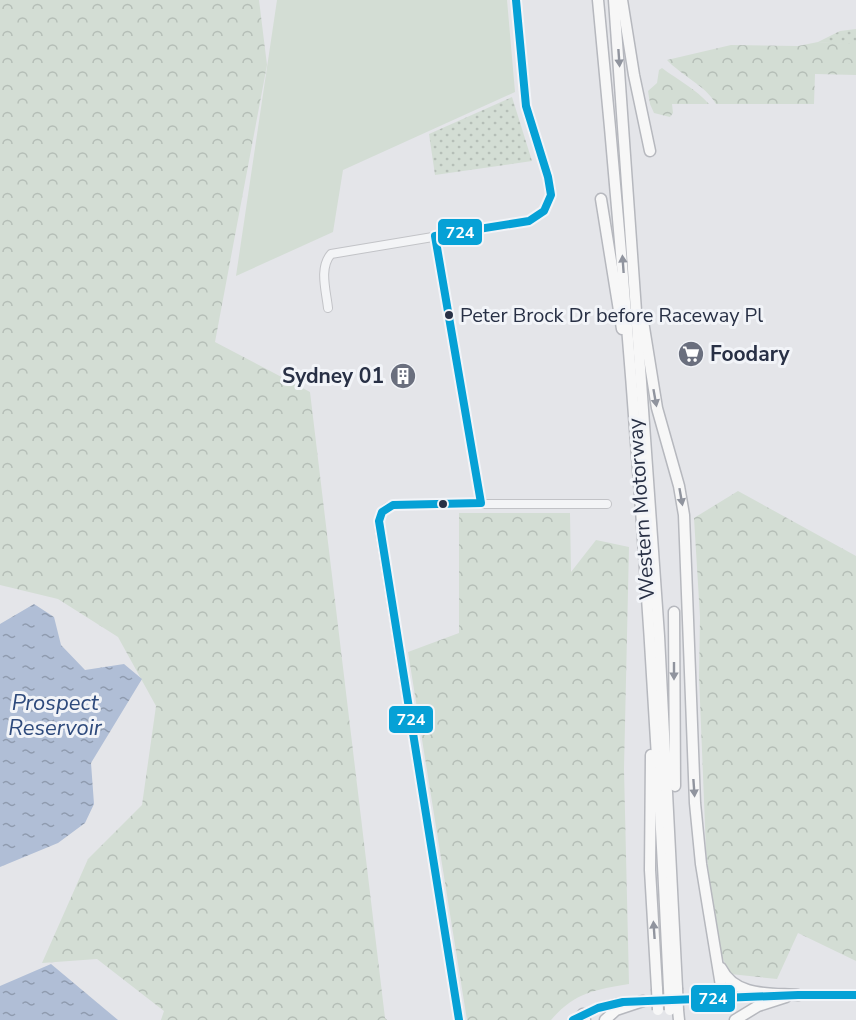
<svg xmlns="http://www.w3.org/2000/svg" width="856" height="1020" viewBox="0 0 856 1020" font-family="'Nunito Sans',sans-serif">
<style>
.grass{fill:url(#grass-dots)}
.forest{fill:url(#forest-crowns)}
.pitch{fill:#d3ddd4}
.water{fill:url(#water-ripples)}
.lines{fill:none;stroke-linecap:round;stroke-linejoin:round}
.minor-casing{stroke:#c2c3c7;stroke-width:10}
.major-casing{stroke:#c0c2c7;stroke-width:11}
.highway-casing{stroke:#b6b8be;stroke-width:13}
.minor{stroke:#f3f4f6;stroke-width:8}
.major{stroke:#f7f7f7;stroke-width:9}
.highway{stroke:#f7f7f7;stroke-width:10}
.highway-bridge-casing{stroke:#b6b8be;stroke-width:13;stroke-linecap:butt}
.highway-bridge{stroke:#f7f7f7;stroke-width:10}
.bus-1-casing{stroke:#f2f4f8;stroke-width:12}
.bus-1{stroke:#06a1d6;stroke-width:8}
.oneway{fill:#90949e}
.bus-dot{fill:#283045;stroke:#f2f4f8;stroke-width:2}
.labels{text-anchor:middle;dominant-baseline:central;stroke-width:6;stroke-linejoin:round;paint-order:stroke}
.bus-label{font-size:20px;fill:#283045;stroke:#f2f4f8;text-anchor:start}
.poi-label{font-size:21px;font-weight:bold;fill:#283045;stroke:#f2f4f8;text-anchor:start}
.street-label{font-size:21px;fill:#283045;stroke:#f2f4f8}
.water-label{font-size:22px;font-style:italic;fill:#2e4a7c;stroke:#f2f4f8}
.line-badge{stroke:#f2f4f8;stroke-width:2}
.badge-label{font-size:16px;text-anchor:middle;font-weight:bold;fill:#fff}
</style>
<defs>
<pattern id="grass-dots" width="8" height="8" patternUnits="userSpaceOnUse" patternTransform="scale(1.5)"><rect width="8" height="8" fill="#d3ddd4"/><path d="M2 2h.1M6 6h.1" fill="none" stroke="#b5beb7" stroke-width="1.8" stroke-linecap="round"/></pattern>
<pattern id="forest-crowns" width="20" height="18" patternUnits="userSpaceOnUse" patternTransform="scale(1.5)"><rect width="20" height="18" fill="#d3ddd4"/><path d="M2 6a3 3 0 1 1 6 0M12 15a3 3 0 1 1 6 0" fill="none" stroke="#b5beb7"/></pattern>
<pattern id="water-ripples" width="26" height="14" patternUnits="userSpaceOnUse" patternTransform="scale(1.5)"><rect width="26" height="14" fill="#b0bed6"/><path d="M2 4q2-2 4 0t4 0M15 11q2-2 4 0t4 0" fill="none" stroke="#8f9baf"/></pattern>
</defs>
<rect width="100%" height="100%" fill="#e4e5e9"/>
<g class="grass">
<path d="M 856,29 L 856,45 L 818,42 L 840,31 Z"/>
<path d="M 512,97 L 532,161 L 435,175 L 429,134 Z"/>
</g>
<g class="forest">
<path d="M 0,0 L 259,0 L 267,65 L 215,342 L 310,392 L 385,1018 L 387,1020 L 161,1020 L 164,1011 L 97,959 L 42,963 L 88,859 L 142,805 L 156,706 L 118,637 L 58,599 L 0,585 Z"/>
<path d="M 818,42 L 856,44 L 856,75 L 815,74 L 814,104 L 716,104 C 705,85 682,76 667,60 L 731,45 L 798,46 Z"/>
<path d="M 662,68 C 678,80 696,89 709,104 L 672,104 L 673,113 L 670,117 L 654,113 L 650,104 L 648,91 L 657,83 L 659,70 Z"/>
<path d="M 738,491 L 856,556 L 856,961 L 798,933 L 777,979 L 730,974 L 718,948 L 706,851 L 699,676 L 700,617 L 694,518 Z"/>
<path d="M 459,513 L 570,513 L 571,572 L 596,540 L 629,547 L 624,769 L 629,984 C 595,990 575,992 551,1020 L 467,1020 L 408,652 L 459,633 Z"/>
</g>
<path class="pitch" d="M 277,0 L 507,0 L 515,92 L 343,170 L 333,232 L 236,276 Z"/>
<g class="water">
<path d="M 34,604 L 54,617 L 61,645 L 85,670 L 124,664 L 142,679 L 91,763 L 94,804 L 85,823 L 58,843 L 0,867 L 0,624 Z"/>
<path d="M 51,964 L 118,1020 L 0,1020 L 0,986 Z"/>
</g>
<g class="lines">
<g class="minor-casing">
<g id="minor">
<path d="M 435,236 L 481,503"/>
<path d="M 328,308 C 326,290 319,268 331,254 L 529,221 L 544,211 L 551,195 L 548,177 L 526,106 L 516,0"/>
<path d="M 459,1020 L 379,527 C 378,514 384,506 397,504 L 607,504"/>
</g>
</g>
<g class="major-casing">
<g id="major">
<path d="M 792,995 L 856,995"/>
<path d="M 578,1017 L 598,1008 L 617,1003 L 764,996"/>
</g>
</g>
<g class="highway-casing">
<g id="highway">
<path d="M 598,0 C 630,329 654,658 669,988"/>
<path d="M 614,0 L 659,636 L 677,988"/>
<path d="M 622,0 L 634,75 L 650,151"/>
<path d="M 601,199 L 622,329"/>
<path d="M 643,321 L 657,408 L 679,486 L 684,515 L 695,803 L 701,864 L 723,998"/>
<path d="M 674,612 L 675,786"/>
<path d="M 651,755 L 650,870 L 657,989"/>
<path d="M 721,968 C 735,997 770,993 798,995"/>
<path d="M 678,1010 L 679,1020"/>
<path d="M 583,1014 L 585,1020"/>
<path d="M 605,1020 L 616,1010 L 643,1001"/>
<path d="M 735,1020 L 758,1006 L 786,997"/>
</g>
</g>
<use href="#minor" class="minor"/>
<use href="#major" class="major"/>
<use href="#highway" class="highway"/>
<g class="highway-bridge-casing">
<g id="highway-bridge">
<path d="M 669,988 L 670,1010"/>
<path d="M 677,988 L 678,1010"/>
<path d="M 657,989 L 658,1010"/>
</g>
</g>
<use href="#highway-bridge" class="highway-bridge"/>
<g class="bus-1-casing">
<g id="bus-1">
<path d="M 459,1020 L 379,521 L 382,512 L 393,505 L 481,503 L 435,236 L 529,221 L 544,211 L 551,195 L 548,177 L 526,106 L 516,0"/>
<path d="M 573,1020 L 598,1008 L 623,1002 L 798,995 L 856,995"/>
</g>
</g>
<use href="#bus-1" class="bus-1"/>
</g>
<defs><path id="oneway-solid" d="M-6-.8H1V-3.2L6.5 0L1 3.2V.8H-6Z" transform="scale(1.5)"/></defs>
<g class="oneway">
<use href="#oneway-solid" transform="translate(619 58) rotate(86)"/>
<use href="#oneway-solid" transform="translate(623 264) rotate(-94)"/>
<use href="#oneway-solid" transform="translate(655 398) rotate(80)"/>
<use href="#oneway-solid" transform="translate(681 497) rotate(80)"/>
<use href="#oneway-solid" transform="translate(674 671) rotate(90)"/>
<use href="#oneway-solid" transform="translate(694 788) rotate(86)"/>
<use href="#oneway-solid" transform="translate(654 930) rotate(-94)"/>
</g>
<defs>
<g id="supermarket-disc" transform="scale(1.35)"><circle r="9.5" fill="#6a6f7e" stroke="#f2f4f8"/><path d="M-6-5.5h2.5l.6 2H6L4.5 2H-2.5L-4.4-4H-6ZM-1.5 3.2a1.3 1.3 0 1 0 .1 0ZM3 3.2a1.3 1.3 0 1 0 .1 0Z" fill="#fff"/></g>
<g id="building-disc" transform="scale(1.35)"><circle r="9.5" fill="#6a6f7e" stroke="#f2f4f8"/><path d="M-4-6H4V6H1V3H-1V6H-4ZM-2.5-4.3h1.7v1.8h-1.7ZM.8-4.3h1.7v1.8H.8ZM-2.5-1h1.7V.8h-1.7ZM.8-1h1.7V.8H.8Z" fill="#fff"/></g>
</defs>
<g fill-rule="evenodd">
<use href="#supermarket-disc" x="691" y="354"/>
<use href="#building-disc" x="403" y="376"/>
</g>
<g class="bus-dot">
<circle cx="449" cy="315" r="5"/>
<circle cx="443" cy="504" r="5"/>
</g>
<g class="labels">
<g class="bus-label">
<text x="460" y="315">Peter Brock Dr before Raceway Pl</text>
</g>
<g class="poi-label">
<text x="710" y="354">Foodary</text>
<text x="384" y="376" text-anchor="end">Sydney 01</text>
</g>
<g class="street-label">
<text transform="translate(641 509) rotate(-94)">Western Motorway</text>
</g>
<g class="water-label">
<text x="55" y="703">Prospect<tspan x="55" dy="25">Reservoir</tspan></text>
</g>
</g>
<g class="line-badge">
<rect x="437" y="218" width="46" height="28" rx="6" fill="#06a1d6"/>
<rect x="388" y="705" width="46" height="29" rx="6" fill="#06a1d6"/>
<rect x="690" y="984" width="46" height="29" rx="6" fill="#06a1d6"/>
</g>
<g class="badge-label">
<text x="460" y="238">724</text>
<text x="411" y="725">724</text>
<text x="713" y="1004">724</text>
</g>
</svg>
